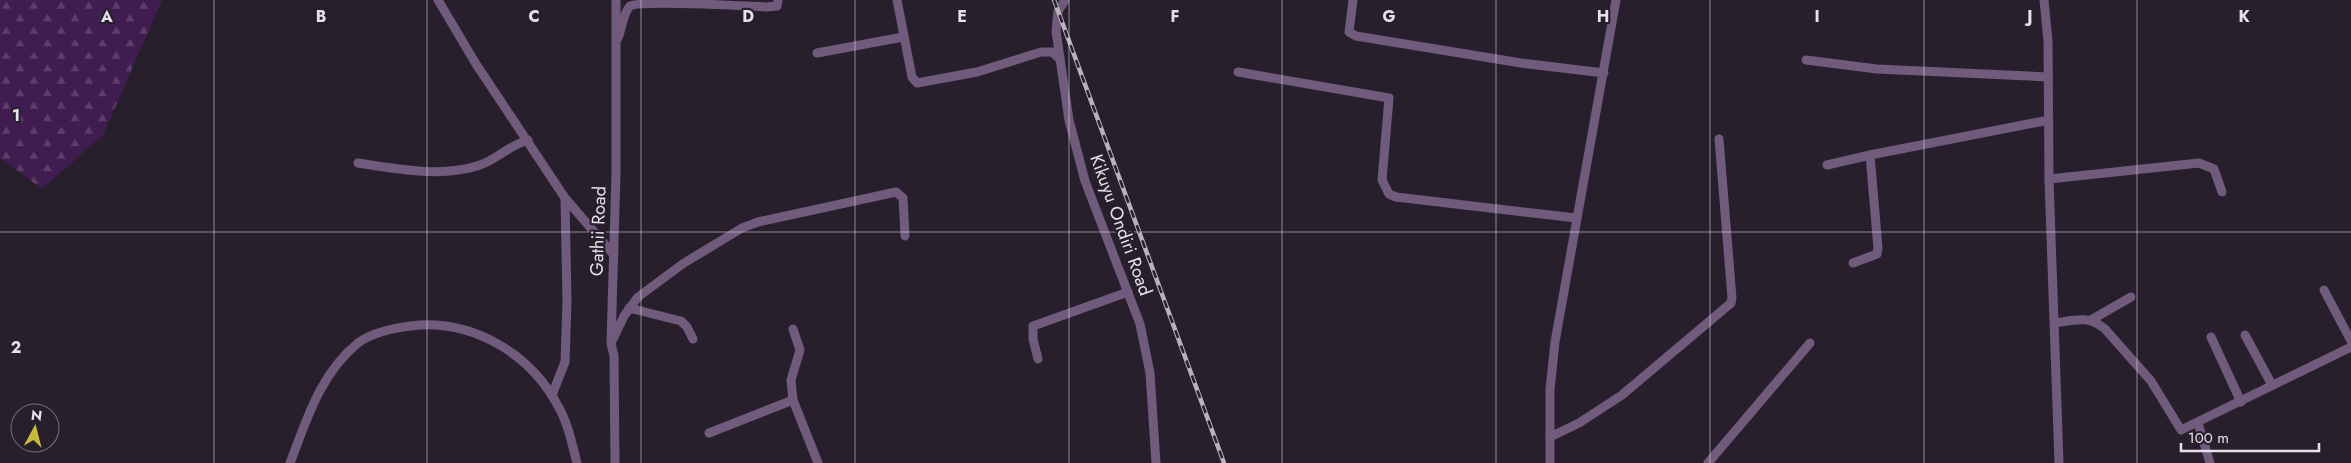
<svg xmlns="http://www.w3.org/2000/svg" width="2351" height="463" viewBox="0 0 2351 463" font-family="Jost,sans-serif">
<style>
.forest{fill:url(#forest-firs)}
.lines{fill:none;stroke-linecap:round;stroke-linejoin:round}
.minor{stroke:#705b7c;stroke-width:9}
.rail-casing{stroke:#b9b2bc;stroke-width:4.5}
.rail{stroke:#281f2c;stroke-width:2.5;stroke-dasharray:8;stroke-linecap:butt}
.grid{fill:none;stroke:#e7e1ea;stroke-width:1;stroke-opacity:0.55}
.labels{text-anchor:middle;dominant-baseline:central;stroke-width:4.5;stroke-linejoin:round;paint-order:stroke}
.street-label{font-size:18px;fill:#e7e1ea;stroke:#281f2c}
.grid-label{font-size:16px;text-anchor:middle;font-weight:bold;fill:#e7e1ea;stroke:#281f2c;stroke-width:4.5;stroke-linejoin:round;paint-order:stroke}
</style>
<defs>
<pattern id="forest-firs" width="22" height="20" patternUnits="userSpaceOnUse" patternTransform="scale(1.25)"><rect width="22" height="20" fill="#401d50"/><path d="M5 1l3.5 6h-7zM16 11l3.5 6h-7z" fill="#5c3e69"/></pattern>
</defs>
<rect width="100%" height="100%" fill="#281f2c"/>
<path class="forest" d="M 0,0 L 162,0 L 103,135 L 42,189 L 0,158 Z"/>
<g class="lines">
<g class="minor">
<path d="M 438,0 L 476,64 L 565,198 L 614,255"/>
<path d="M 897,0 L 912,77 L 917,83 L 977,72 L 1041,52 L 1052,52 L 1060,59"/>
<path d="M 1065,0 L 1058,11 L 1056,31 L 1069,120 L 1085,181 L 1140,324 L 1150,373 L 1156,463"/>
<path d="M 1353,0 L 1349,32 L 1356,36 L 1521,63 L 1604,73"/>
<path d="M 2044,0 L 2048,41 L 2049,179 L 2059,463"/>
<path d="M 618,38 C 622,29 623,13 630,6 C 641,0 746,6 767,7 L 777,6 L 778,0"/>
<path d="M 817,53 L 903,37"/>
<path d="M 1806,60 L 1877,69 L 2048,77"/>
<path d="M 1238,72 L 1389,98 L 1382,180 L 1389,194 L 1396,197 L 1576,218"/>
<path d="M 358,163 C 396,169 443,178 480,165 C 497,159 510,145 528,140"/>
<path d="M 1827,165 L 1870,155"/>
<path d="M 2049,179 L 2199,163 L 2214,169 L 2222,192"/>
<path d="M 1853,263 L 1877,254 L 1878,248 L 1870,155 L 2049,120"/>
<path d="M 2324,290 L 2351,341"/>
<path d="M 629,308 L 681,321 L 687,327 L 693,339"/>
<path d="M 2091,320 L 2131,297"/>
<path d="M 2055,323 C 2074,320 2089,315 2105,329 L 2151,381 L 2181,430 L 2351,347"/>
<path d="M 793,329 L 800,350 L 791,380 L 793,400 L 818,463"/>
<path d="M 2245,335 L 2272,385"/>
<path d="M 2211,337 L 2241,402"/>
<path d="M 613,339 L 624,316 L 638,297 L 684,263 L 742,228 L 758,222 L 896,192 L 903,198 L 905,236"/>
<path d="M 1038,359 L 1033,339 L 1033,326 L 1128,292"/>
<path d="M 552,395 L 565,362 L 567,302 L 565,198"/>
<path d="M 2198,423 L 2210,463"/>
<path d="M 709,433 L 793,400"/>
<path d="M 1550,437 L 1579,423 L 1622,395 L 1731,303 L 1732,298 L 1719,139"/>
<path d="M 290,463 C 307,419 320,374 358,343 C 374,331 399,327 419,325 C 477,322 531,355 558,406 C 568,423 572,444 577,463"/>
<path d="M 615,463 L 614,356 L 611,343 L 616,174 L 616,0"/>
<path d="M 1550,463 L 1550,390 L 1555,342 L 1616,0"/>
<path d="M 1708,463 L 1810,343"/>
</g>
<g class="rail-casing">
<path id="rail" d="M 1054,0 L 1224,463"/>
</g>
<use href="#rail" class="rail"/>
</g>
<path class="grid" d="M 214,0 L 214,463M 427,0 L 427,463M 641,0 L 641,463M 855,0 L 855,463M 1069,0 L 1069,463M 1282,0 L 1282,463M 1496,0 L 1496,463M 1710,0 L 1710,463M 1924,0 L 1924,463M 2137,0 L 2137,463M 0,232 L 2351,232"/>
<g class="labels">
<g class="street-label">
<text transform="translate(1121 225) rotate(70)">Kikuyu Ondiri Road</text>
<text transform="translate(598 231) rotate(-88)">Gathii Road</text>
</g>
</g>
<g class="grid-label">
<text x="107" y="22">A</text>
<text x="321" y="22">B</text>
<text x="534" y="22">C</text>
<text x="748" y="22">D</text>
<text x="962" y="22">E</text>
<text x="1175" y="22">F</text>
<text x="1389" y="22">G</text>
<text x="1603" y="22">H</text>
<text x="1817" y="22">I</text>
<text x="2030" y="22">J</text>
<text x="2244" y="22">K</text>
<text x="16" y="121">1</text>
<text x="16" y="353">2</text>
</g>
<g transform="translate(35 428) rotate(7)"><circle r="24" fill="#281f2c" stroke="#746d78"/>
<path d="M0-4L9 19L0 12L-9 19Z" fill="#c8bb3b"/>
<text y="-8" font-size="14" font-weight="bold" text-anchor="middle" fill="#e7e1ea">N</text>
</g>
<path d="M2181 443v8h138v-8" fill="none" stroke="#e7e1ea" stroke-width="2.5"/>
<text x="2188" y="443" font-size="15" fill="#e7e1ea" stroke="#281f2c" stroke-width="4" paint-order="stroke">100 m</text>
</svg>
